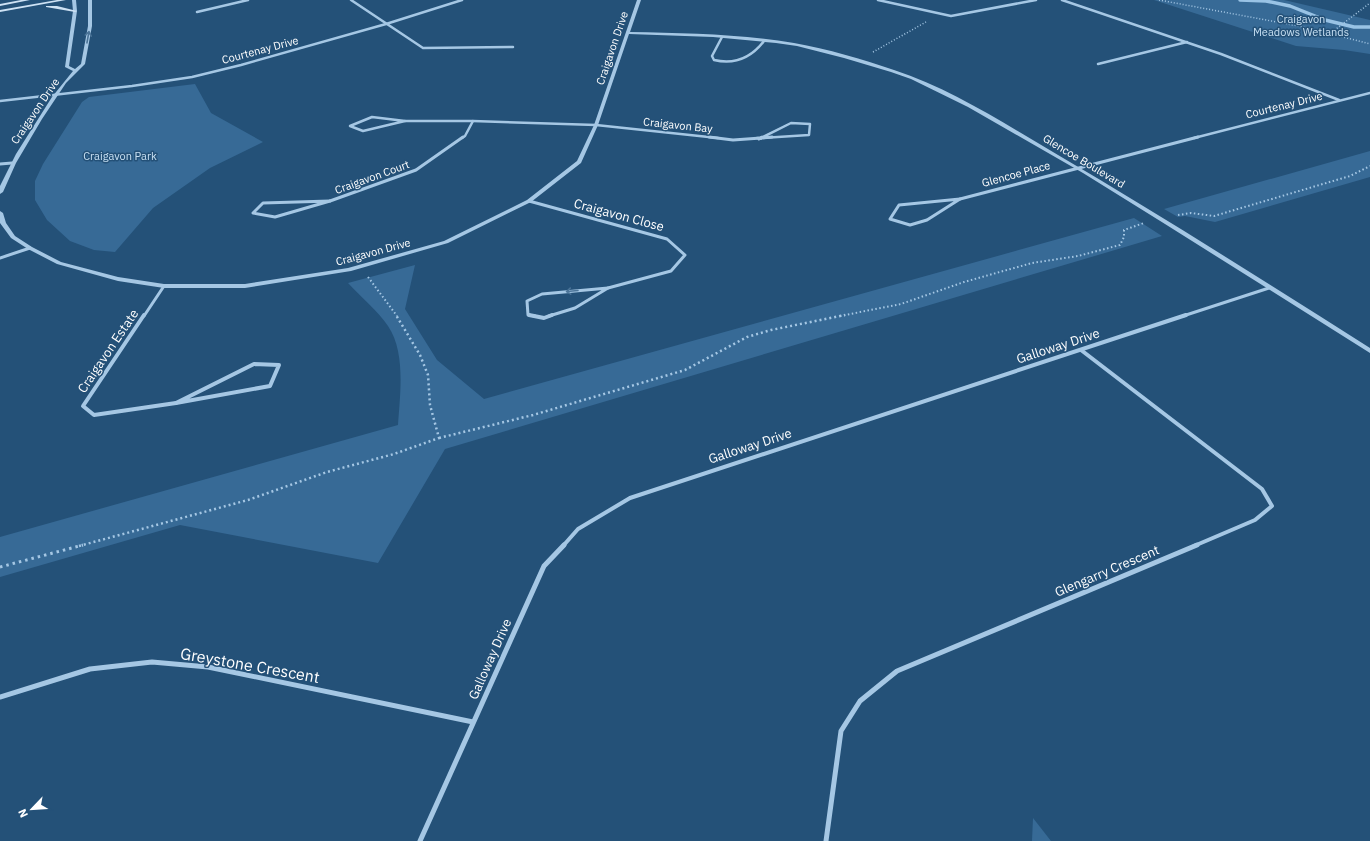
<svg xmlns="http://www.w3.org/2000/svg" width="1370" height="841" viewBox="0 0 1370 841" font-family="'IBM Plex Sans',sans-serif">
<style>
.green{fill:#376a96}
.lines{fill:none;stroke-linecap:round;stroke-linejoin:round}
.stream{stroke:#99c3e5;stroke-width:3.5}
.path-far3{stroke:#a5c7e4;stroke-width:1.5;stroke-dasharray:1 2;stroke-linecap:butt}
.path-far2{stroke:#a5c7e4;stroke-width:2;stroke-dasharray:1.5 2.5;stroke-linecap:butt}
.path-far1{stroke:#a5c7e4;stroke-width:2.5;stroke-dasharray:2 3;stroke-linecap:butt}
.path{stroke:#a5c7e4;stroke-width:3;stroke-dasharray:2.5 4;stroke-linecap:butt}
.minor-far3{stroke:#a5c7e4;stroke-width:2.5}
.minor-far2{stroke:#a5c7e4;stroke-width:3}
.minor-far1{stroke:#a5c7e4;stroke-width:4}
.minor{stroke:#a5c7e4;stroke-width:5}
.tertiary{fill:#a5c7e4;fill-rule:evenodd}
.secondary{fill:#cee2f4;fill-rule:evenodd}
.oneway{stroke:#4b7498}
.labels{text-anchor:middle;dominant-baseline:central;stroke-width:3;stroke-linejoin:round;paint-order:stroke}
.far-park-label{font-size:11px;fill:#c8e0f3;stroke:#245178}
.far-street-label{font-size:11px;fill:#fff;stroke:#245178}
.street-label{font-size:13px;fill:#fff;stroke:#245178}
.near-street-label{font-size:16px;fill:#fff;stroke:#245178}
</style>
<rect width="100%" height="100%" fill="#245178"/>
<g class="green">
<path d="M 1154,0 L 1284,0 L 1370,20 L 1370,54 L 1344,50 L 1296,46 Z"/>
<path d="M 195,84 L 211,113 L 263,142 L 210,168 L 153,208 L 115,252 L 94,250 L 70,241 L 47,220 L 35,200 L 35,181 L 43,164 L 82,102 L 89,97 Z"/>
<path d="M 1370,151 L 1370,177 L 1215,222 L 1185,216 L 1178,217 L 1164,209 Z"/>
<path d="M 1134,218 L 1162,236 L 445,449 L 378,563 L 180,525 L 0,577 L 0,537 L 398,425 C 400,395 406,352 388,326 C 379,312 360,296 348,283 L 415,265 L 405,309 L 437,360 L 484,399 Z"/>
<path d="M 1033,818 L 1051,841 L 1032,841 Z"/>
</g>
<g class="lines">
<path class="stream" d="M 1240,0 L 1266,1 L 1290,6 L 1325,20 L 1354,27 L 1370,27"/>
<g class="path-far3">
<path d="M 1159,0 L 1309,28 L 1370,44"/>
<path d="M 1332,32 L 1370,3"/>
<path d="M 873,52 L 926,22"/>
</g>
<g class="path-far2">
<path d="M 1178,215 L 1191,213 L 1214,216 L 1350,176 L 1370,166"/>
<path d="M 368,277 L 397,316"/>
<path d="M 840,316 L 901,304 L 964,282 L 1032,263 L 1078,256 L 1120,245 L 1124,237 L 1124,230 L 1144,223"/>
</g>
<g class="path-far1">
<path d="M 439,438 L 533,415 L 685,370 L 747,337 L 771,330 L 845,315"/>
<path d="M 79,546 L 248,500 L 327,472 L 394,454 L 439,438 L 430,405 L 428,375 L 420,355 L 396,315"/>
</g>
<path class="path" d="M 0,567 L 83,545"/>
<g class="minor-far3">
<path d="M 351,0 L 423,48 L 513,47"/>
<path d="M 878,0 L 951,16 L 1036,0"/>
<path d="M 1062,0 L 1221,54 L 1339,100"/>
<path d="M 197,12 L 248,0"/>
<path d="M 722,37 L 712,56 L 714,60 C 735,65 751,58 764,41"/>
<path d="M 1098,64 L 1187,42"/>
<path d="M 0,101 L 132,86 L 192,77 L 241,65 L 386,24 L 462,0"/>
<path d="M 372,117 L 405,121 L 363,131 L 350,126 Z"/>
<path d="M 405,121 L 473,121 L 596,125 L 718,138"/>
<path d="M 791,123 L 810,124 L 809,135 L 761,138 Z"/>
<path d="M 462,138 L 465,136 L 473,121"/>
<path d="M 757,138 L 761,138"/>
<path d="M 1194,138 L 1370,93"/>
</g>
<g class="minor-far2">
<path d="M 709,137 L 733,140 L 761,138"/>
<path d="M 761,138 L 762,137"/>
<path d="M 761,138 L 772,137"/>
<path d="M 759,139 L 761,138"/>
<path d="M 0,164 L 12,163"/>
<path d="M 960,199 L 927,220 L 910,225 L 890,219 L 899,205 Z"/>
<path d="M 960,199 L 1198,137"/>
<path d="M 330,201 L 416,170 L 463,137"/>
<path d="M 330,201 L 275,217 L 253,213 L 263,203 Z"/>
<path d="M 529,201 L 667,239 L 685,255 L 671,271 L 608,288"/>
<path d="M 0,258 L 30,248"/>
<path d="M 144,316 L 164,286"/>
<path d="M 535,316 L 528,315 L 527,301 L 542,294 L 608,288 L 575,308 L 549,316"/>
<path d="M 1183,316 L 1269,288"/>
</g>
<g class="minor-far1">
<path d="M 144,315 L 83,406 L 94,415 L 176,403"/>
<path d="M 529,315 L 544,318 L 552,315"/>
<path d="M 1081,350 L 1262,489 L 1272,506 L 1255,520 L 1194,546"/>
<path d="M 254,364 L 279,365 L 270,386 L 176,403 Z"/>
<path d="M 563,546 L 578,529 L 630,498 L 1186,315"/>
</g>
<g class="minor">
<path d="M 0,697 L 90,669 L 152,662 L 208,667 L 473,722"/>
<path d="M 420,841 L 544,566 L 564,545"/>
<path d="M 826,841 L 841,731 L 860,701 L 897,671 L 1197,545"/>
</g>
<g class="tertiary">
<path d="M 72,0 L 76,0 L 77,11 L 69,66 L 75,69 L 81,64 L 88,26 L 88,0 L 92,0 L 92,26 L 85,64 L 66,83 L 42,119 L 16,163 L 3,192 L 0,194 L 0,186 L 16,154 L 52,97 L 73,71 L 65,67 L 73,11 Z"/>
<path d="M 637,0 L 641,0 L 630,32 C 685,33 740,34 794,43 C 828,49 862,59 894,70 C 952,89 1005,124 1058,155 C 1164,217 1267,283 1370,348 L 1370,353 L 1165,224 L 1083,173 L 968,107 L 911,79 L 891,72 L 844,58 L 797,46 L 776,43 L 713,37 L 629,34 L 598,125 L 581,163 L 531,202 L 448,243 L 351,271 L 245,288 L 164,288 L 118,281 L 57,264 L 28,249 L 11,238 L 0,223 L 0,211 L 3,213 L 6,223 L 15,236 L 32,247 L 61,262 L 118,277 L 164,284 L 245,284 L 348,268 L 444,241 L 527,200 L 577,161 L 594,125 Z"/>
</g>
<g class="secondary">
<path d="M 21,0 L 30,0 L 0,6 L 0,4 Z"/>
<path d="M 57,0 L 66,0 L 0,12 L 0,10 Z"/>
<path d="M 46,6 L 57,6 L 77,11 L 75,12 L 46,7 Z"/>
</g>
</g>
<defs><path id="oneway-shaft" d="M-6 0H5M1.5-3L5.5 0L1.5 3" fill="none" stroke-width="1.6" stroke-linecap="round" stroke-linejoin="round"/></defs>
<g class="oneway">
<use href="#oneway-shaft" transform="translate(88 37) rotate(-80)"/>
<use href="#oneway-shaft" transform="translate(572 291) rotate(175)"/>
</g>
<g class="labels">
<g class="far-park-label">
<text x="1301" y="19">Craigavon<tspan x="1301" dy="13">Meadows Wetlands</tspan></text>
<text x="120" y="156">Craigavon Park</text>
</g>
<g class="far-street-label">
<text transform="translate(612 48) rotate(-71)">Craigavon Drive</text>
<text transform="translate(260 50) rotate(-15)">Courtenay Drive</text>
<text transform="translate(1284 105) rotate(-14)">Courtenay Drive</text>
<text transform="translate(35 111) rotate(-56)">Craigavon Drive</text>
<text transform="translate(678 125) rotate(6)">Craigavon Bay</text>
<text transform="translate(1084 161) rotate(31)">Glencoe Boulevard</text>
<text transform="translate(1016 174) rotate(-15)">Glencoe Place</text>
<text transform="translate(372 177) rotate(-20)">Craigavon Court</text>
<text transform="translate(373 252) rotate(-15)">Craigavon Drive</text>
</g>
<g class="street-label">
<text transform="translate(619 215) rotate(15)">Craigavon Close</text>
<text transform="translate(1058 346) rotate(-18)">Galloway Drive</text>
<text transform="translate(108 351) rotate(-56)">Craigavon Estate</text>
<text transform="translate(750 446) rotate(-18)">Galloway Drive</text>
<text transform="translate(1107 571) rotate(-23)">Glengarry Crescent</text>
<text transform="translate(490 659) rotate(-66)">Galloway Drive</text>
</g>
<g class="near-street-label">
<text transform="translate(250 665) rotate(10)">Greystone Crescent</text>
</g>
</g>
<g transform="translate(32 809) rotate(245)" stroke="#245178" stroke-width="3" paint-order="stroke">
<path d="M0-3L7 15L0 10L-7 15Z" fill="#ffffff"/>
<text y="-6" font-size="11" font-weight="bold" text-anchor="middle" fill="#ffffff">N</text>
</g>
</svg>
